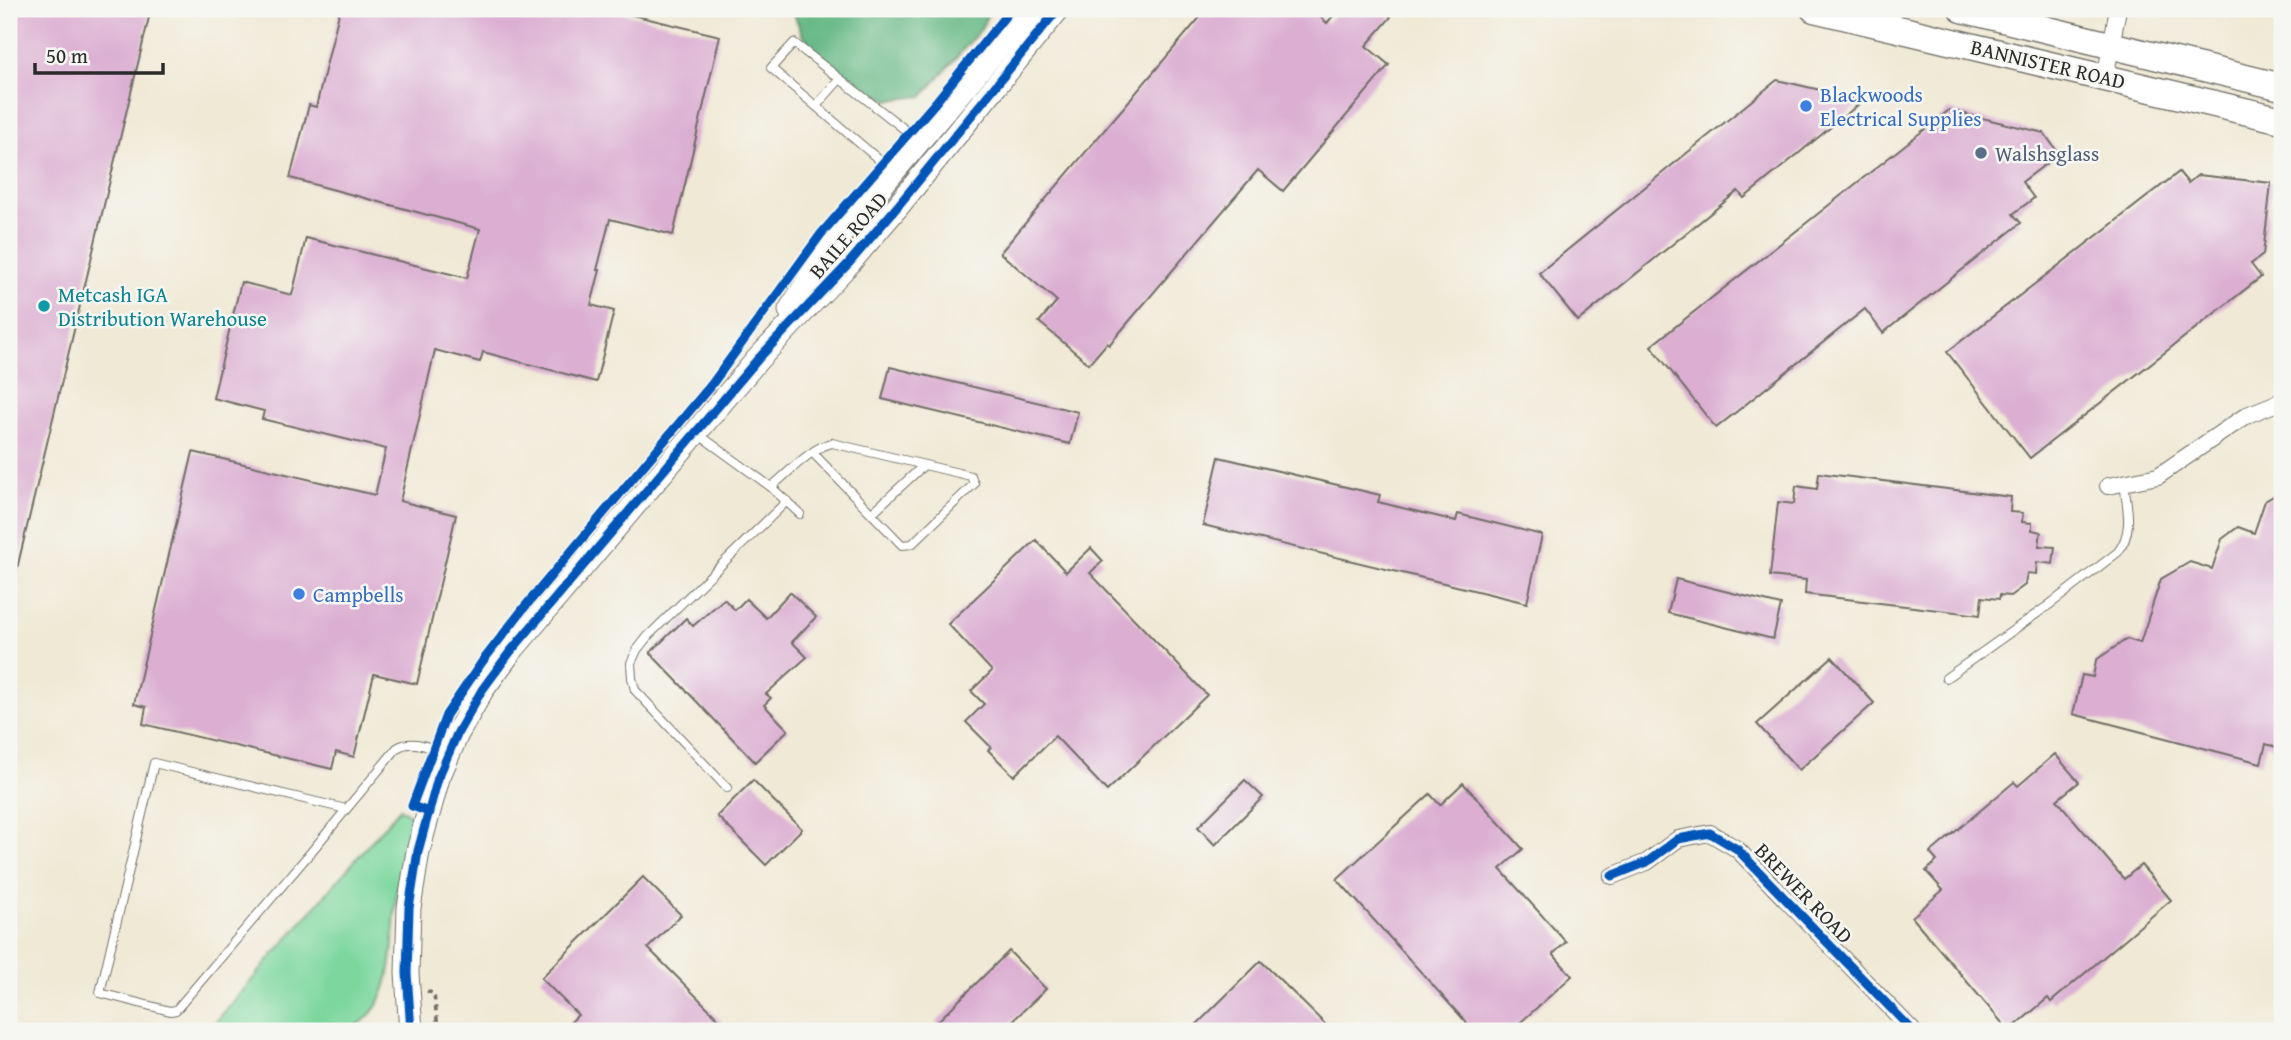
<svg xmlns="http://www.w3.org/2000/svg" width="2291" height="1040" viewBox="0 0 2291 1040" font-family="'Gentium Book Plus',serif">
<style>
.green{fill:#7cd79d;stroke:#548164;stroke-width:2}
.forest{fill:#65b884;stroke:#487258;stroke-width:2}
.building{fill:#dbaed2}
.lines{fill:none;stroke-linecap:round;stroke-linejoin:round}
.lane-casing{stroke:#706e66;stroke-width:10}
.street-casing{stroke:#706e66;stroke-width:18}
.secondary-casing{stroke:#706e66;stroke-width:25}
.primary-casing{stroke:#706e66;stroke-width:29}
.path{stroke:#706e66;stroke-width:3.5;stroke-dasharray:5 5;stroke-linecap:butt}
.lane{stroke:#fff;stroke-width:8}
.street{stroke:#fff;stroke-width:16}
.secondary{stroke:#fff;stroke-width:23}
.primary{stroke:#fff;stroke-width:26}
.cycleway-casing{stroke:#f6f6f2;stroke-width:13}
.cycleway{stroke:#0057b8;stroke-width:9}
.shop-dot{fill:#3f7fe0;stroke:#f6f6f2;stroke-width:2.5}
.service-dot{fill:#5c6f8a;stroke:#f6f6f2;stroke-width:2.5}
.culture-dot{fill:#0f9aa8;stroke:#f6f6f2;stroke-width:2.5}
.labels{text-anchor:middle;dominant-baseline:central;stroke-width:5;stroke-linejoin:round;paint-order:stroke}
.street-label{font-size:21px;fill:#2b2b2b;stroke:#f6f6f2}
.shop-label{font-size:21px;fill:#366cbe;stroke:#f6f6f2;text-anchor:start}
.service-label{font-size:21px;fill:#4e5e75;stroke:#f6f6f2;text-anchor:start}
.culture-label{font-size:21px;fill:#0d838f;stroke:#f6f6f2;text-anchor:start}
</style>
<rect width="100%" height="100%" fill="#f6f6f2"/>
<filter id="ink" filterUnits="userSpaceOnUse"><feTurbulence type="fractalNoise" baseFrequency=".0143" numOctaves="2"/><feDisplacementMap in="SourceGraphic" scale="14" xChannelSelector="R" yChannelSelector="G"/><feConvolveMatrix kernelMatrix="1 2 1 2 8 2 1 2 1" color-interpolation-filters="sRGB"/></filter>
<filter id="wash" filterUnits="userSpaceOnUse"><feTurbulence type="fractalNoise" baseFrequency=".00686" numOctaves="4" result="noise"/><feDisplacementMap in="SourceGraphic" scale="28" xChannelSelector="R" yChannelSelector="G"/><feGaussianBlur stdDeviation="1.57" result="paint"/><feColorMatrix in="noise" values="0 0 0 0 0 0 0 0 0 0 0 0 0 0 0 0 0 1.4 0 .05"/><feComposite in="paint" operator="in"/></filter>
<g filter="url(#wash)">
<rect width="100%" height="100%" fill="#f0e9d5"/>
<path class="green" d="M 400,808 L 412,817 C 407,842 400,866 397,891 C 390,940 401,1007 347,1031 L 208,1031 Z"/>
<path class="forest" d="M 783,9 L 990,9 L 981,29 L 923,96 L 889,100 L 859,87 L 818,52 L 803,36 L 794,14 Z"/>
<g id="blocks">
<g class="building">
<path d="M 9,9 L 151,9 L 14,581 L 9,580 Z"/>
<path d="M 340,9 L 607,9 L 720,36 L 673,235 L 610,219 L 597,270 L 600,270 L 591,305 L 614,311 L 596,382 L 483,352 L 480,362 L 435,350 L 400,501 L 456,515 L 417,684 L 374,674 L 354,757 L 336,752 L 332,769 L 143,724 L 146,707 L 134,704 L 193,452 L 375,495 L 386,449 L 262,419 L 264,411 L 213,398 L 241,282 L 292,295 L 306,238 L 467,278 L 480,229 L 290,178 L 309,105 L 316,107 Z"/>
<path d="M 1207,9 L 1311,9 L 1327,23 L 1339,9 L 1381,9 L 1391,17 L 1366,46 L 1389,65 L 1283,191 L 1258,170 L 1109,345 L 1107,343 L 1089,364 L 1039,322 L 1057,301 L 1000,253 Z"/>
<path d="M 1777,80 L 1864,100 L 1744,198 L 1738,191 L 1578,321 L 1539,273 Z"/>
<path d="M 1949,110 L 2044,133 L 2059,154 L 2022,182 L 2034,198 L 2013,214 L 2021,223 L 1883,333 L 1865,309 L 1716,428 L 1651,346 Z"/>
<path d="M 2179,172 L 2188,183 L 2198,175 L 2271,183 L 2263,255 L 2251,264 L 2261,277 L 2030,458 L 1947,352 Z"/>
<path d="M 890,367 L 1078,412 L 1070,444 L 882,399 Z"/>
<path d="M 1219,457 L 1380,495 L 1378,502 L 1456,521 L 1458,514 L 1542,535 L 1527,603 L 1203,525 Z"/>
<path d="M 1819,473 L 2011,497 L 2010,512 L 2023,513 L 2022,522 L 2032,523 L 2032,530 L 2041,532 L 2039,546 L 2055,547 L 2053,564 L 2037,562 L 2036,574 L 2027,573 L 2025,585 L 2010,596 L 2000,595 L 1999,599 L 1982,597 L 1980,615 L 1805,594 L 1806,580 L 1770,576 L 1778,502 L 1794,504 L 1796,486 L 1817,489 Z"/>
<path d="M 2282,491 L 2282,749 L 2266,744 L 2261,763 L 2073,714 L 2082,675 L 2093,677 L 2096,660 L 2127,639 L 2140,643 L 2161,579 L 2190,562 L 2212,569 L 2222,539 L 2238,527 L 2254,533 L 2265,501 Z"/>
<path d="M 1036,540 L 1066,572 L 1091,548 L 1103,561 L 1090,573 L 1207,695 L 1107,791 L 1055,736 L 1014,776 L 988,750 L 991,747 L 966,722 L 984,704 L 971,691 L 992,671 L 948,624 Z"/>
<path d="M 1676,579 L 1781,605 L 1773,639 L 1668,613 Z"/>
<path d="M 790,592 L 816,617 L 792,642 L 807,657 L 766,694 L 771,698 L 764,705 L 788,730 L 755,762 L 650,653 L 686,618 L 693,626 L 724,599 L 735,610 L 746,599 L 766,618 Z"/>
<path d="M 1832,657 L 1874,703 L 1799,770 L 1757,724 Z"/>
<path d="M 2055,754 L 2079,782 L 2057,800 L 2124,879 L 2141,865 L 2171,900 L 2051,1002 L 2048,998 L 2009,1031 L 1912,917 L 1943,890 L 1926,871 L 1937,861 L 1930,853 L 2014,782 L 2018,786 Z"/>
<path d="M 753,780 L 802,829 L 766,865 L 717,816 Z"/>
<path d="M 1245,780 L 1263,797 L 1215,845 L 1198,827 Z"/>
<path d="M 1463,783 L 1523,849 L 1500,869 L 1566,942 L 1553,954 L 1572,976 L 1511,1031 L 1474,1031 L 1337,879 L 1430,794 L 1440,805 Z"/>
<path d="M 643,877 L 681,915 L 648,948 L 731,1031 L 562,1031 L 578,1015 L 541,978 Z"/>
<path d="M 1009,951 L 1046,989 L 1002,1031 L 944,1031 L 936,1023 Z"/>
<path d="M 1261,961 L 1332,1031 L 1190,1031 Z"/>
</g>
</g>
</g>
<g filter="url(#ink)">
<use href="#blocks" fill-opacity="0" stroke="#706e66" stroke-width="2"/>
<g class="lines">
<g class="lane-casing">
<g id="lane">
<path d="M 816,106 L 839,80"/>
<path d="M 891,170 L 771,68 L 794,43 L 917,139"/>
<path d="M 698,434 L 771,487 L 800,514"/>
<path d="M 771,487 C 787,474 813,446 832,443 L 971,476 L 974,484 L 912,544 L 902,545 L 813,453"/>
<path d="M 872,513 L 924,465"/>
<path d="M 1946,678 L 2049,605 L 2118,552 C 2134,531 2127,507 2124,483"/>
<path d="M 727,788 L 635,690 L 632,678 L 631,663 L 637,650 L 648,636 L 787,501"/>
<path d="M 346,809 L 154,763 L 100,993 L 170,1011 L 176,1010 L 311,852 L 397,748 C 412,738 430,748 446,753"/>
</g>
</g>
<g class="street-casing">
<g id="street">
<path d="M 2105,78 L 2118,9"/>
<path d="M 2108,486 L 2158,476 L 2247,415 L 2282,401"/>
<path d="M 1612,876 L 1647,862 L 1678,839 L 1710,833 L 1737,849 L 1913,1031"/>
</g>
</g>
<g class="secondary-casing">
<g id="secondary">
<path d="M 790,310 L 834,242 L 1030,9"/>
<path d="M 411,1031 L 407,973 L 409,908 L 418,851 L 438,778 L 457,734 L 482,690 L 510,652 L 758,359 L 849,263 L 897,207 L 1058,9"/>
</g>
</g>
<g class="primary-casing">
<g id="primary">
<path d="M 1814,9 L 2282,120"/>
<path d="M 1962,9 L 2282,87"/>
</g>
</g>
<path class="path" d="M 427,991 L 434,994 L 438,1028 L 433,1031"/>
<use href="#lane" class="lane"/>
<use href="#street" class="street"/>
<use href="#secondary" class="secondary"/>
<use href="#primary" class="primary"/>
<g class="cycleway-casing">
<g id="cycleway">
<path d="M 429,812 L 412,806 L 446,715 L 482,662 L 523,609 L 712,384 L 821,234 L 935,103 L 1011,9"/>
<path d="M 1612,876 L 1647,862 L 1678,839 L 1710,833 L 1737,849 L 1913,1031"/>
<path d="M 411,1031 L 407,973 L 409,908 L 418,851 L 438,778 L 457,734 L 482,690 L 510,652 L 758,359 L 849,263 L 897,207 L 1058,9"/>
</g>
</g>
<use href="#cycleway" class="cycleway"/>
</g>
</g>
<g class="shop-dot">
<circle cx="1806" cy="106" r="7"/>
<circle cx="299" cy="594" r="7"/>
</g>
<circle class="service-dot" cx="1981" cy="153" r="7"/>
<circle class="culture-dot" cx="44" cy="306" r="7"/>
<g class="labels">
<g class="street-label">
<text transform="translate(2048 64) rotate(13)">BANNISTER ROAD</text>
<text transform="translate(848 235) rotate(-49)">BAILE ROAD</text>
<text transform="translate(1804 893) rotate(46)">BREWER ROAD</text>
</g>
<g class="shop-label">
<text x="1820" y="94">Blackwoods<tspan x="1820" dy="24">Electrical Supplies</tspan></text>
<text x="313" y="594">Campbells</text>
</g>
<g class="service-label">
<text x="1995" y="153">Walshsglass</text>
</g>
<g class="culture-label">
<text x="58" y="294">Metcash IGA<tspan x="58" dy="24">Distribution Warehouse</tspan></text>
</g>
</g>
<rect width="2291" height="1040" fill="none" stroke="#f6f6f2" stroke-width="35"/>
<path d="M35 63v10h128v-10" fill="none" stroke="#2b2b2b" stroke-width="3.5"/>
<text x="46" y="63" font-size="21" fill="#2b2b2b" stroke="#f6f6f2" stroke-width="5" paint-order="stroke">50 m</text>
</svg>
